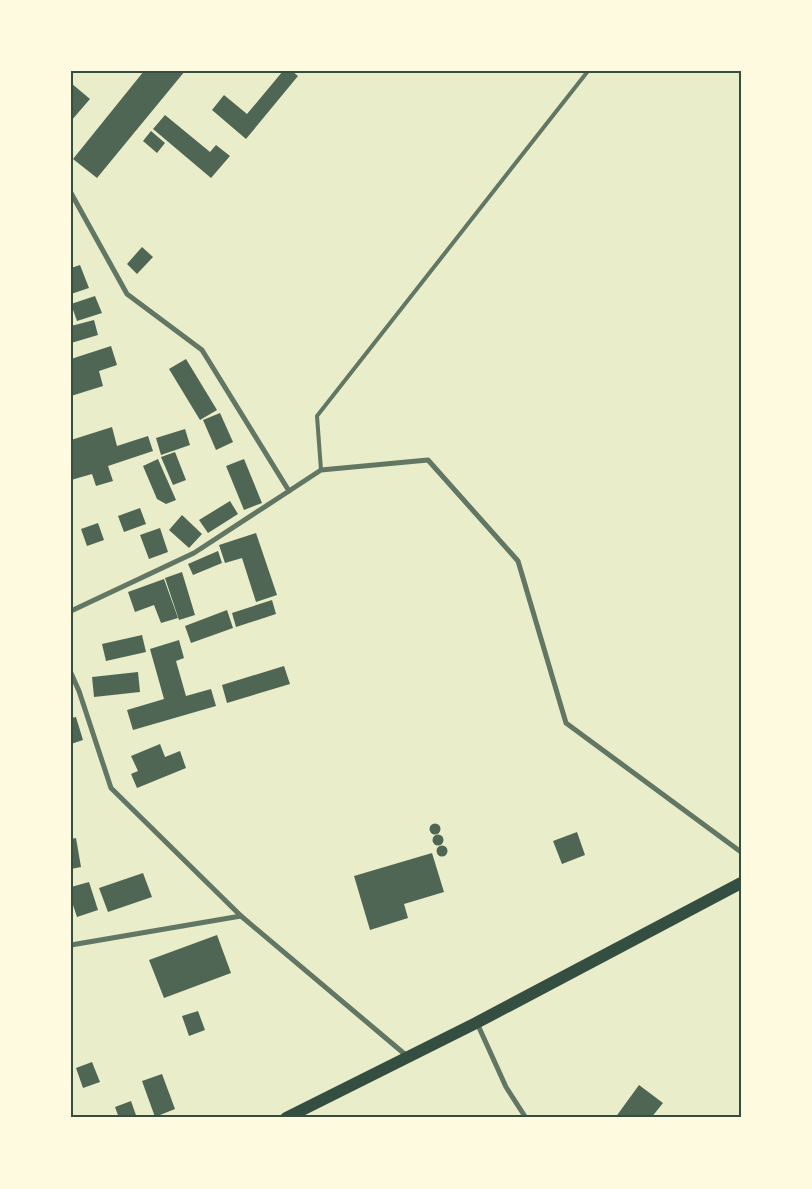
<svg xmlns="http://www.w3.org/2000/svg" width="812" height="1189" viewBox="0 0 812 1189" font-family="'Work Sans',sans-serif">
<style>
.building{fill:#4f6655}
.lines{fill:none;stroke-linecap:round;stroke-linejoin:round}
.service{stroke:#617663;stroke-width:4}
.minor{stroke:#617663;stroke-width:5}
.primary{stroke:#344e41;stroke-width:12}
.neatline{fill:none;stroke:#344e41;stroke-width:2}
</style>
<rect width="100%" height="100%" fill="#e9edc9"/>
<g class="building">
<path d="M 144,71 L 185,71 L 97,178 L 73,159 Z"/>
<path d="M 283,71 L 292,71 L 298,76 L 246,139 L 212,110 L 224,95 L 247,114 Z"/>
<path d="M 71,83 L 90,99 L 71,121 Z"/>
<path d="M 165,115 L 210,152 L 216,145 L 230,156 L 211,178 L 153,129 Z"/>
<path d="M 151,131 L 165,143 L 157,153 L 143,141 Z"/>
<path d="M 142,247 L 153,257 L 137,274 L 127,264 Z"/>
<path d="M 80,265 L 89,288 L 71,294 L 71,268 Z"/>
<path d="M 95,296 L 102,313 L 77,321 L 71,304 Z"/>
<path d="M 94,320 L 98,335 L 71,343 L 71,326 Z"/>
<path d="M 111,346 L 117,365 L 99,371 L 103,386 L 71,396 L 71,359 Z"/>
<path d="M 186,359 L 217,410 L 200,420 L 169,369 Z"/>
<path d="M 220,413 L 233,442 L 216,450 L 203,420 Z"/>
<path d="M 112,427 L 117,446 L 148,436 L 153,451 L 108,466 L 113,481 L 96,486 L 92,474 L 71,480 L 71,440 Z"/>
<path d="M 185,429 L 190,445 L 161,455 L 156,438 Z"/>
<path d="M 175,452 L 186,480 L 173,485 L 161,457 Z"/>
<path d="M 158,459 L 176,500 L 166,504 L 157,499 L 143,466 Z"/>
<path d="M 244,459 L 262,503 L 244,510 L 226,466 Z"/>
<path d="M 230,501 L 238,514 L 208,533 L 199,520 Z"/>
<path d="M 140,508 L 146,524 L 124,532 L 118,516 Z"/>
<path d="M 182,515 L 202,534 L 189,548 L 169,530 Z"/>
<path d="M 98,523 L 104,540 L 87,546 L 81,529 Z"/>
<path d="M 160,528 L 168,552 L 149,559 L 140,535 Z"/>
<path d="M 256,533 L 277,595 L 256,602 L 242,558 L 225,563 L 219,545 Z"/>
<path d="M 218,551 L 222,563 L 193,575 L 188,564 Z"/>
<path d="M 182,572 L 195,615 L 179,620 L 165,578 Z"/>
<path d="M 164,579 L 178,618 L 161,623 L 154,605 L 135,612 L 128,592 Z"/>
<path d="M 272,600 L 276,614 L 236,627 L 232,613 Z"/>
<path d="M 227,610 L 233,628 L 191,643 L 185,626 Z"/>
<path d="M 142,635 L 146,652 L 106,661 L 102,644 Z"/>
<path d="M 179,640 L 184,658 L 176,661 L 186,696 L 211,689 L 216,706 L 133,730 L 127,710 L 164,699 L 150,649 Z"/>
<path d="M 284,666 L 290,684 L 227,703 L 222,685 Z"/>
<path d="M 138,672 L 140,692 L 94,697 L 92,677 Z"/>
<path d="M 76,717 L 83,740 L 71,744 L 71,718 Z"/>
<path d="M 160,744 L 165,757 L 180,751 L 186,768 L 137,788 L 131,774 L 138,771 L 131,756 Z"/>
<circle cx="435" cy="829" r="5.5"/>
<path d="M 577,832 L 585,855 L 562,864 L 553,841 Z"/>
<circle cx="438" cy="840" r="5.5"/>
<path d="M 76,838 L 81,867 L 71,869 L 71,839 Z"/>
<circle cx="442" cy="851" r="5.5"/>
<path d="M 432,853 L 444,892 L 404,904 L 408,918 L 370,930 L 354,876 Z"/>
<path d="M 143,873 L 152,897 L 108,912 L 99,888 Z"/>
<path d="M 89,882 L 98,910 L 77,917 L 71,899 L 71,887 Z"/>
<path d="M 217,935 L 231,973 L 164,998 L 149,960 Z"/>
<path d="M 198,1011 L 205,1030 L 189,1036 L 182,1016 Z"/>
<path d="M 92,1062 L 100,1082 L 83,1088 L 76,1068 Z"/>
<path d="M 162,1074 L 175,1109 L 155,1117 L 142,1081 Z"/>
<path d="M 639,1085 L 663,1103 L 651,1118 L 615,1118 Z"/>
<path d="M 131,1101 L 137,1118 L 119,1118 L 115,1107 Z"/>
</g>
<g class="lines">
<path class="service" d="M 321,470 L 317,416 L 588,71"/>
<g class="minor">
<path d="M 71,193 L 127,294 L 202,350 L 289,491 L 194,553 L 71,611"/>
<path d="M 289,491 L 321,470 L 428,460 L 518,561 L 566,723 L 741,852"/>
<path d="M 71,673 L 79,691 L 111,788 L 241,916 L 407,1056"/>
<path d="M 71,945 L 241,916"/>
<path d="M 477,1023 L 506,1087 L 526,1118"/>
</g>
<path class="primary" d="M 286,1118 L 476,1023 L 741,883"/>
</g>
<rect width="812" height="1189" fill="none" stroke="#fefae0" stroke-width="145"/>
<rect x="72" y="72" width="668" height="1044" class="neatline"/>
</svg>
